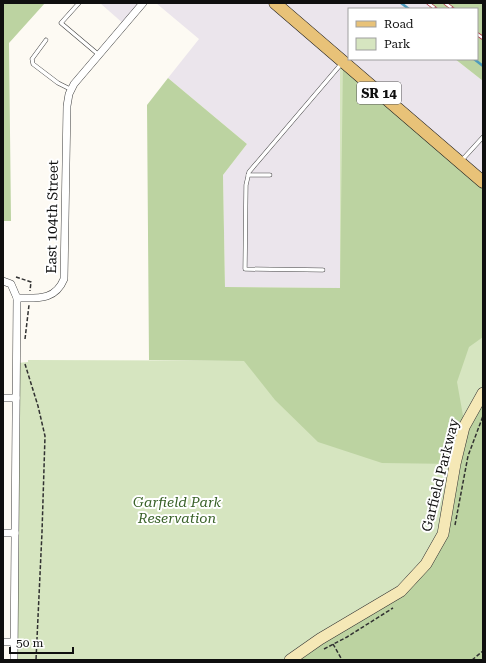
<svg xmlns="http://www.w3.org/2000/svg" width="486" height="663" viewBox="0 0 486 663" font-family="'Roboto Serif',serif">
<style>
.industrial{fill:#ebe5ec}
.green{fill:#d6e5c0}
.forest{fill:#bcd3a1}
.lines{fill:none;stroke-linecap:round;stroke-linejoin:round}
.stream{stroke:#4d9bbd;stroke-width:2.5}
.lane-casing{stroke:#424242;stroke-width:4.5}
.street-casing{stroke:#424242;stroke-width:8}
.secondary-casing{stroke:#313131;stroke-width:12}
.primary-casing{stroke:#202020;stroke-width:13}
.path{stroke:#313131;stroke-width:1.5;stroke-dasharray:4 2;stroke-linecap:butt}
.lane{stroke:#fff;stroke-width:3.5}
.street{stroke:#fff;stroke-width:7}
.secondary{stroke:#f5e8b6;stroke-width:11}
.primary{stroke:#e8c278;stroke-width:12}
.rail-casing{stroke:#af3748;stroke-width:4}
.rail{stroke:#fff;stroke-width:2.5;stroke-dasharray:8;stroke-linecap:butt}
.labels{text-anchor:middle;dominant-baseline:central;stroke-width:4;stroke-linejoin:round;paint-order:stroke}
.shield{fill:#fff;stroke:#575757;stroke-width:1}
.shield-label{font-size:13px;font-weight:bold;fill:#0f0f0f}
.street-label{font-size:14px;fill:#0f0f0f;stroke:#fff}
.park-label{font-size:14px;font-style:italic;fill:#386027;stroke:#fff}
</style>
<rect width="100%" height="100%" fill="#fdfaf3"/>
<g class="industrial">
<path d="M 100,3 L 143,3 L 125,25 Z"/>
<path d="M 156,3 L 432,3 L 427,9 L 349,9 L 349,59 L 455,59 L 483,81 L 483,182 L 340,61 L 340,288 L 225,287 L 223,175 L 247,144 L 168,78 L 199,39 Z"/>
</g>
<path class="green" d="M 340,61 L 483,184 L 483,660 L 14,660 L 17,363 L 28,362 L 28,360 L 340,361 Z"/>
<g class="forest">
<path d="M 3,3 L 45,3 L 9,43 L 11,221 L 3,221 Z"/>
<path d="M 428,3 L 483,3 L 483,81 L 455,59 L 477,59 L 477,9 L 428,9 L 431,5 Z"/>
<path d="M 343,62 L 483,182 L 483,337 L 469,347 L 457,382 L 465,427 L 483,393 L 483,660 L 290,660 L 401,591 L 443,534 L 455,464 L 382,463 L 318,442 L 275,400 L 244,361 L 149,360 L 147,105 L 168,78 L 247,144 L 223,175 L 225,287 L 340,288 Z"/>
</g>
<g class="lines">
<g class="stream">
<path d="M 401,3 L 409,9"/>
<path d="M 474,59 L 483,66"/>
</g>
<g class="lane-casing">
<g id="lane">
<path d="M 79,3 L 61,23 L 99,55"/>
<path d="M 46,40 L 32,59 L 33,64 L 58,83 L 72,90"/>
<path d="M 462,160 L 483,137"/>
<path d="M 248,175 L 270,175"/>
<path d="M 323,270 L 245,269 L 246,185 L 249,172 L 342,63"/>
</g>
</g>
<g class="street-casing">
<g id="street">
<path d="M 3,281 L 11,284 L 17,298 L 14,660"/>
<path d="M 17,298 C 37,298 55,301 64,279 L 67,106 L 69,94 L 74,84 L 143,3"/>
<path d="M 3,398 L 16,398"/>
<path d="M 3,533 L 15,533"/>
<path d="M 3,642 L 15,642"/>
</g>
</g>
<g class="secondary-casing">
<path id="secondary" d="M 290,660 L 320,639 L 401,591 L 426,564 L 443,534 L 455,464 L 464,427 L 483,393"/>
</g>
<g class="primary-casing">
<path id="primary" d="M 275,3 L 483,182"/>
</g>
<g class="path">
<path d="M 16,277 L 31,282 L 30,291"/>
<path d="M 25,339 L 29,305"/>
<path d="M 25,364 L 38,406 L 45,436 L 42,532 L 36,660"/>
<path d="M 455,525 L 468,456 L 483,416"/>
<path d="M 333,644 L 342,660"/>
<path d="M 324,649 L 347,637 L 393,608"/>
<path d="M 472,660 L 483,651"/>
</g>
<use href="#lane" class="lane"/>
<use href="#street" class="street"/>
<use href="#secondary" class="secondary"/>
<use href="#primary" class="primary"/>
<g class="rail-casing">
<g id="rail">
<path d="M 428,3 L 436,9"/>
<path d="M 445,3 L 453,9"/>
<path d="M 477,34 L 483,38"/>
</g>
</g>
<use href="#rail" class="rail"/>
</g>
<g class="labels">
<rect class="shield" x="357" y="82" width="44" height="22" rx="3"/>
<g class="shield-label">
<text x="379" y="93">SR 14</text>
</g>
<g class="street-label">
<text transform="translate(52 217) rotate(-89)">East 104th Street</text>
<text transform="translate(440 475) rotate(-76)">Garfield Parkway</text>
</g>
<g class="park-label">
<text x="177" y="502">Garfield Park<tspan x="177" dy="16">Reservation</tspan></text>
</g>
</g>
<rect width="486" height="663" fill="none" stroke="#0f0f0f" stroke-width="8"/>
<rect x="348" y="8" width="130" height="52" fill="#ffffff" stroke="#9f9f9f"/>
<rect x="356" y="21" width="20" height="6" fill="#e8c278" stroke="#9f9f9f"/>
<text x="384" y="28" font-size="12" fill="#0f0f0f">Road</text>
<rect x="356" y="38" width="20" height="12" fill="#d6e5c0" stroke="#9f9f9f"/>
<text x="384" y="48" font-size="12" fill="#0f0f0f">Park</text>
<path d="M10 647v6h63v-6" fill="none" stroke="#0f0f0f" stroke-width="2"/>
<text x="16" y="647" font-size="12" fill="#0f0f0f" stroke="#ffffff" stroke-width="3" paint-order="stroke">50 m</text>
</svg>
